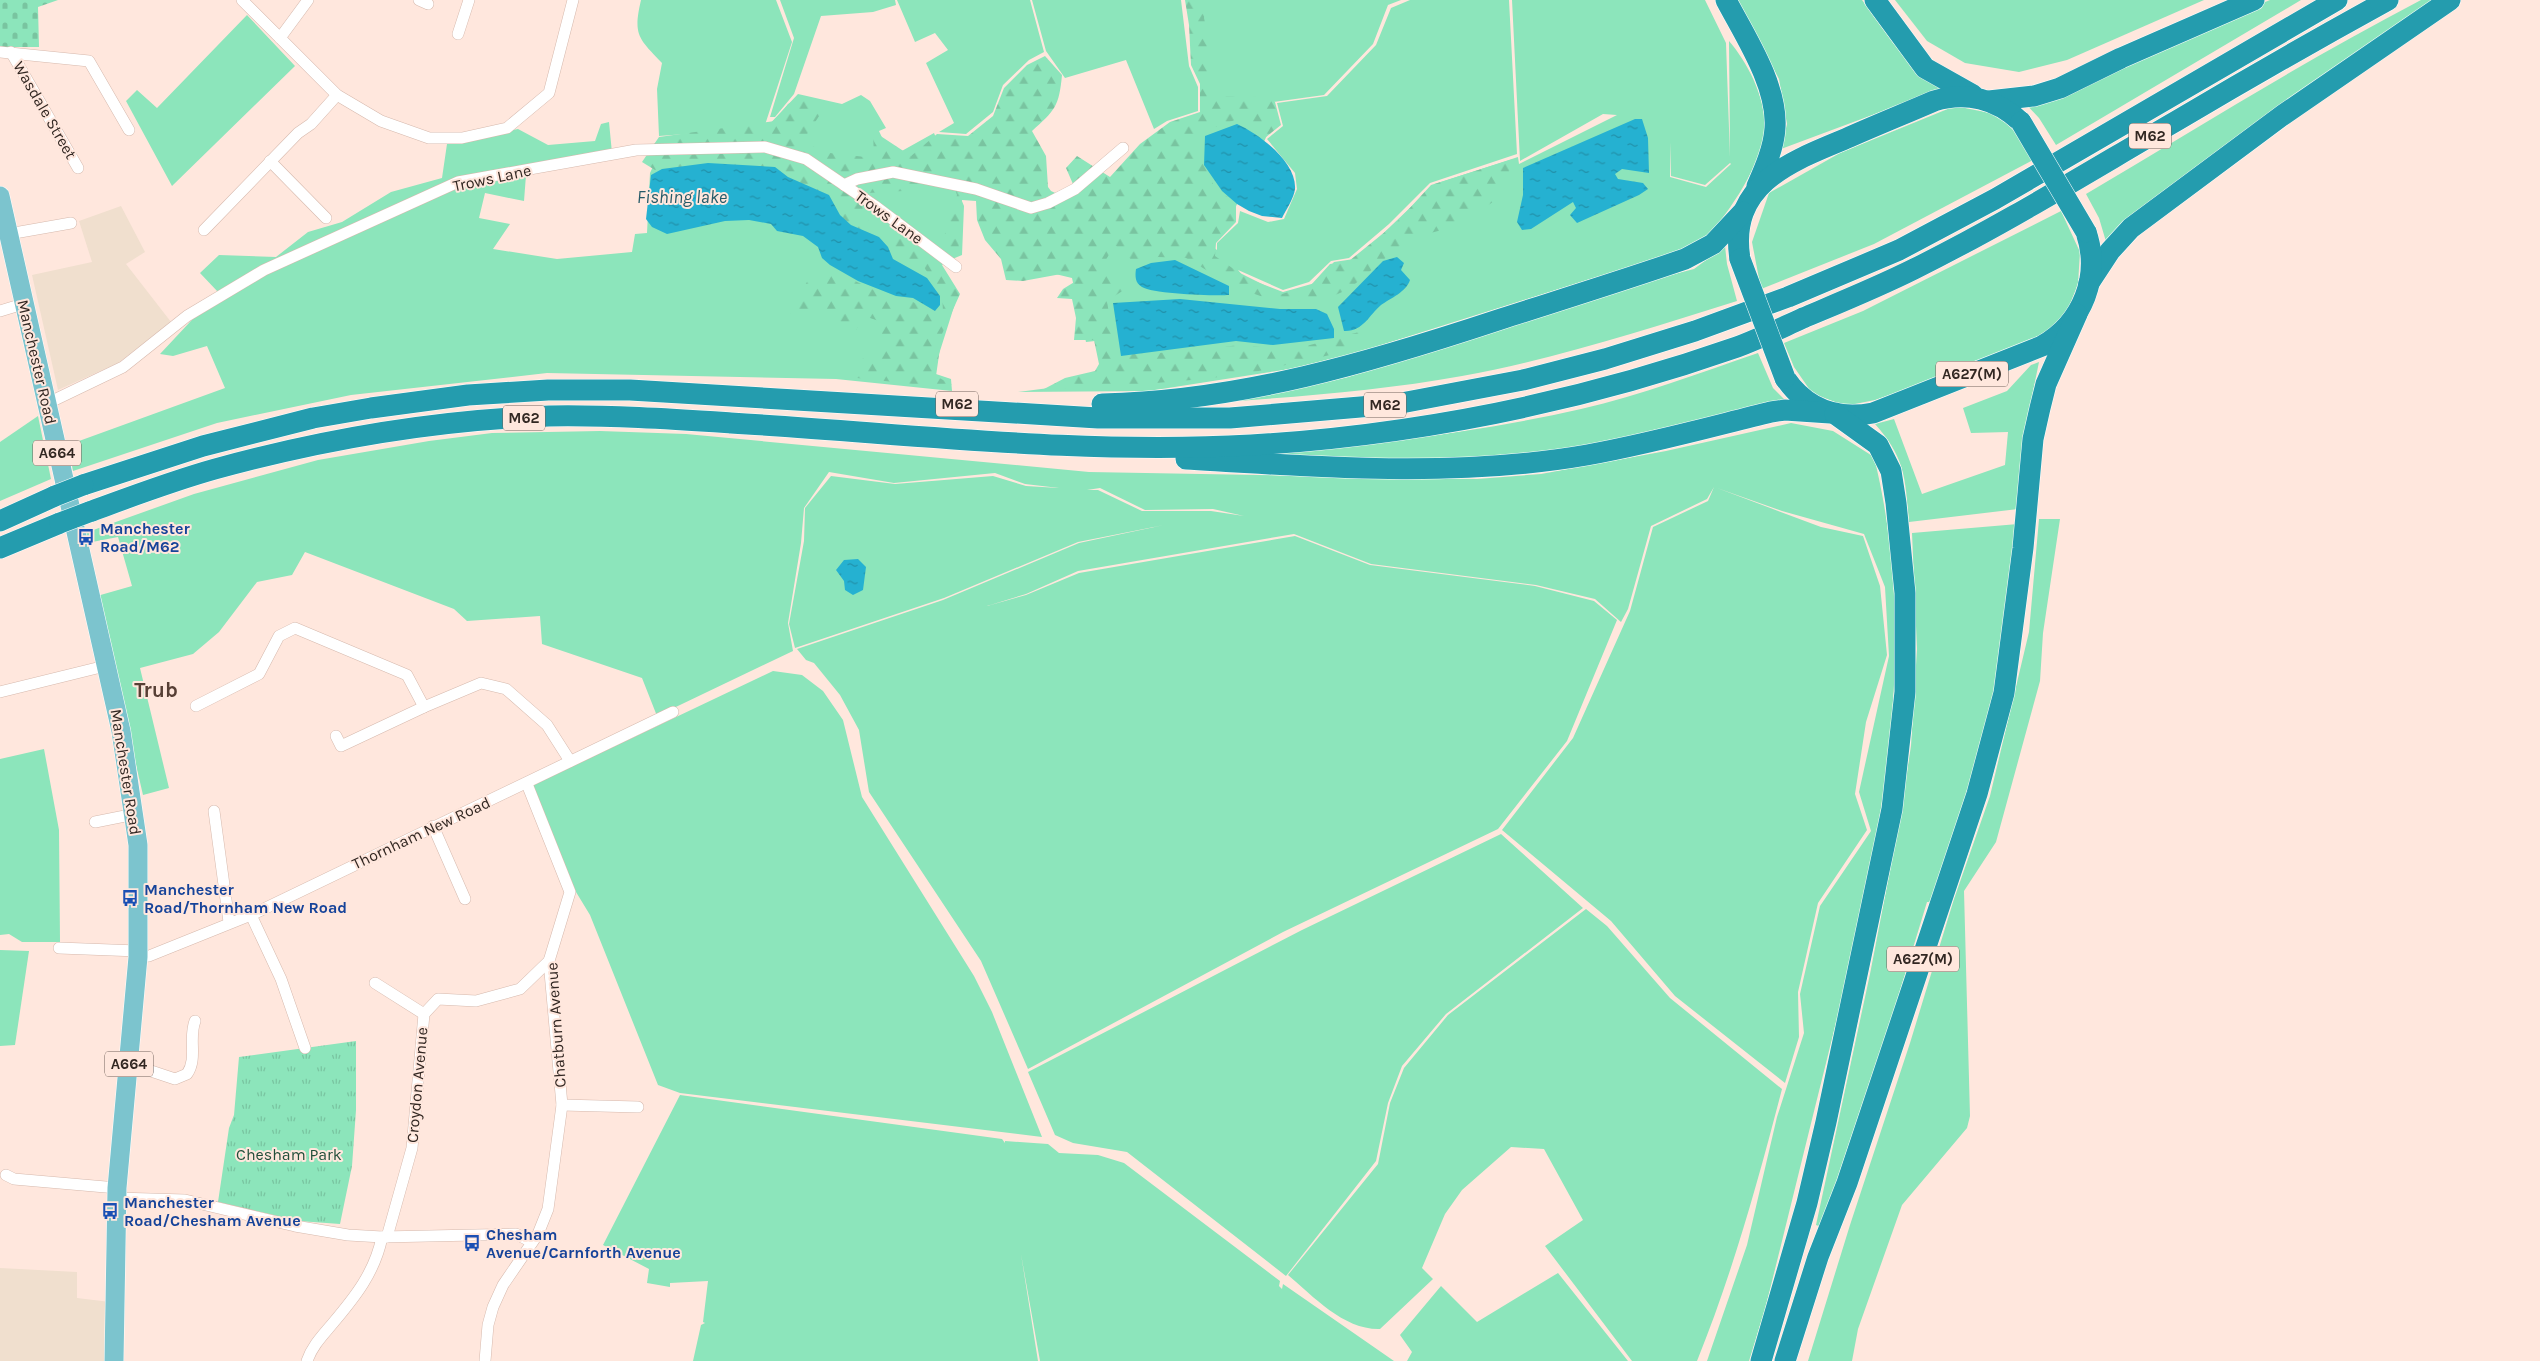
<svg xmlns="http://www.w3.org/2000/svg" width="2540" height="1361" viewBox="0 0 2540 1361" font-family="Karla,sans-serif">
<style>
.commercial{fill:#f0dfce}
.grass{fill:#8ce5bb;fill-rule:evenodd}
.forest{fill:url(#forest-firs)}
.cemetery{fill:url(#cemetery-stones)}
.park{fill:url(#park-tufts)}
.water{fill:url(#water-ripples)}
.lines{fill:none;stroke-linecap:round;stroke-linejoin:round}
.street-casing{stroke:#d6b9ad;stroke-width:12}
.primary-casing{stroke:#fff;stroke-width:20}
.highway-casing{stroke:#fff;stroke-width:22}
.street{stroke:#fff;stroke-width:11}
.primary{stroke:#7cc4ce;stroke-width:19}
.highway{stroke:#249cae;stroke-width:21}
.highway-bridge-casing{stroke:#fff;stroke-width:22;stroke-linecap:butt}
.highway-bridge{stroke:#249cae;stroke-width:21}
.labels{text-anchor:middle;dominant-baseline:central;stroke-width:4;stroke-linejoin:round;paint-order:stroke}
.shield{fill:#ffe7dd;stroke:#70615a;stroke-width:1}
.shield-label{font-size:15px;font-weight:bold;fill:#322722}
.street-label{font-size:16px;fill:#322722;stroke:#ffe7dd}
.transit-label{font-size:16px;font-weight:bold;fill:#164399;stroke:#ffe7dd;text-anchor:start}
.park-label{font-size:16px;fill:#214e3a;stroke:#ffe7dd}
.water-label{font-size:18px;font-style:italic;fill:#255a68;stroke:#ffe7dd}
.district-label{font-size:21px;font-weight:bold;fill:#573f35;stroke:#ffe7dd}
</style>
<defs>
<pattern id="forest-firs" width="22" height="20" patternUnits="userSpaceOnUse" patternTransform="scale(1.25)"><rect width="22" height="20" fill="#8ce5bb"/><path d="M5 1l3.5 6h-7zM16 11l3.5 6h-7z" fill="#79c4a0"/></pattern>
<pattern id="cemetery-stones" width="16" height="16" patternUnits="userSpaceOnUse" patternTransform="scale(1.25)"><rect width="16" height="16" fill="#8ce5bb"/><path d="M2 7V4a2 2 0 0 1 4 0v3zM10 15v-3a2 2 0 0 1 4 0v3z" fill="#79c4a0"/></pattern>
<pattern id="park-tufts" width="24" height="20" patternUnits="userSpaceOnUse" patternTransform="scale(1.25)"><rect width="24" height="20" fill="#8ce5bb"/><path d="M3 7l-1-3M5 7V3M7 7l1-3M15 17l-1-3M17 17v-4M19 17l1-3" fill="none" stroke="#79c4a0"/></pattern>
<pattern id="water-ripples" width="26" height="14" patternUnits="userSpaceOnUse" patternTransform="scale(1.25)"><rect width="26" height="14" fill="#25b1d1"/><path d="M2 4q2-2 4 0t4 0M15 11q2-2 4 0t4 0" fill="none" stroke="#2190a9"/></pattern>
</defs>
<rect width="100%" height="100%" fill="#ffe7dd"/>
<g class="commercial">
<path d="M 121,206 L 145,252 L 126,264 L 171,322 L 118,363 L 58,390 L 32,275 L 92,262 L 79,221 Z"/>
<path d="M 0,1268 L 77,1272 L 77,1298 L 110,1302 L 107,1361 L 0,1361 Z"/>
</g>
<g class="grass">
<path d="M 641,0 L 776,0 L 792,42 L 764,128 L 659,136 L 657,89 L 662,63 C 638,38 633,35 641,0 Z"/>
<path d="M 780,0 L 895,0 L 896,5 L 873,12 L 821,16 L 794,94 L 775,117 L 770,117 L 794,38 Z"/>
<path d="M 897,0 L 1030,0 L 1044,52 L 1029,60 L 1003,85 L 993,112 L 966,134 L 939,132 L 954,123 L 926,63 L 948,50 L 935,33 L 915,42 Z"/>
<path d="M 1032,0 L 1181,0 L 1189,66 L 1198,87 L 1198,111 L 1167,121 L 1154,129 L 1126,60 L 1065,78 L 1046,51 Z"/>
<path d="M 1187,0 L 1401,0 L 1388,5 L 1373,44 L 1324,95 L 1260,104 L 1267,135 L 1234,211 L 1211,245 L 1217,250 L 1217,243 L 1238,223 L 1240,211 L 1268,222 L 1284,219 L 1297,189 L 1295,173 L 1267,139 L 1283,126 L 1277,103 L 1327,96 L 1376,45 L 1391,8 L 1410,0 L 1509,0 L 1517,154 L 1430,183 L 1389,224 L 1349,258 L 1331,261 L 1309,282 L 1283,290 L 1238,270 L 1244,277 L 1283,292 L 1315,283 L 1334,262 L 1354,259 L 1371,245 L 1435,184 L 1518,157 L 1519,164 L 1617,115 L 1603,114 L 1520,161 L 1512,0 L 1705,0 L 1726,43 L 1730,157 L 1729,41 C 1749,64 1769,104 1764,136 C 1758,171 1725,218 1701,244 L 1356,353 L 1290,369 L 1149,391 L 1018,392 L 1111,380 L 1104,340 L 1086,342 L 1072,278 L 1047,272 L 1111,177 L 1209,109 ZM 1671,142 L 1671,176 L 1705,185 L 1730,163 L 1731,164 L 1706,187 L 1670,177 Z"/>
<path d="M 1737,0 L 1862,0 L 1893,43 L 1942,89 L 1781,149 L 1787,124 L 1779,79 Z"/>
<path d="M 1895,0 L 2204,0 L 2067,60 L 2019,72 L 1965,63 L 1927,41 Z"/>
<path d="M 2270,0 L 2301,0 L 2056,145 L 2039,118 L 2025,103 Z"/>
<path d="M 2421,0 L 2441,0 L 2107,245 L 2099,218 L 2086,194 C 2197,128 2306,60 2421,0 Z"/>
<path d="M 247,15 L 295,66 L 172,186 L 126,101 L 137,90 L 157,108 Z"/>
<path d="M 798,94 L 842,104 L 861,95 L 870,101 L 886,128 L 879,131 L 891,157 L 934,133 L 964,206 L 962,255 L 938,265 L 958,294 L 933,373 L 951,379 L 952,391 L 836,379 L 547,373 L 351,395 L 217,423 L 73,471 L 68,445 L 225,388 L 207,346 L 173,356 L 160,354 L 218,292 L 200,273 L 219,255 L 276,257 L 308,232 L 342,222 L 391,192 L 442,178 L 447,144 L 518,129 L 548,145 L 595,141 L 601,124 L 609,122 L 612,153 L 526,175 L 524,201 L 485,193 L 479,218 L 510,224 L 493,249 L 557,259 L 632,252 L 635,234 L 647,233 L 650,173 L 657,158 L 763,131 Z"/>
<path d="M 1955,106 L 1995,114 L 2024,139 L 2035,159 L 1874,244 L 1761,289 L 1752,242 L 1769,193 L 1840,153 Z"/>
<path d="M 2061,211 L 2080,252 L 2078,284 L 2066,314 L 2047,333 L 1955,372 L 1875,400 L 1845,406 L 1812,393 L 1794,367 L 1784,343 L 1863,311 Z"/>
<path d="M 1725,246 L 1727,264 L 1737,301 C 1647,329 1556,359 1462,376 C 1373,392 1282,398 1191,404 L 1272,394 L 1348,377 L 1632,285 L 1694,269 Z"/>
<path d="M 1758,353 L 1773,388 L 1789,404 L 1599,446 L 1478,460 L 1250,457 C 1361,445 1472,434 1581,409 C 1641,395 1700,373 1758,353 Z"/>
<path d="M 2039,362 L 2029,411 L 2018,509 L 1909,522 C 1905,478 1906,459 1875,424 L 1894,419 L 1922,494 L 2005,465 L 2008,432 L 1971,433 L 1963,408 L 2007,391 L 2031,365 Z"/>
<path d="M 38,416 L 51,479 L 0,501 L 0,442 Z"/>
<path d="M 1791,423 L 1833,431 L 1874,457 C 1924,660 1876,862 1827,1059 C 1806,1143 1786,1226 1765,1309 L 1749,1361 L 1707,1361 L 1747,1245 L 1777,1117 L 1804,1033 L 1800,994 L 1820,906 L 1871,831 L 1859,792 L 1889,656 L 1885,587 L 1864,534 L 1782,511 L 1717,488 L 1821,527 L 1863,536 L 1880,586 L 1887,655 L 1866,722 L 1855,794 L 1867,830 L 1818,903 L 1798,992 L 1799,1037 L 1785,1083 L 1675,996 L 1611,921 L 1502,830 L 1573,738 L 1630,611 L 1653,527 L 1708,501 L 1714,487 L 1707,499 L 1651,526 L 1628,609 L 1621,622 L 1595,599 L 1536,585 L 1371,564 L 1294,534 L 1078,571 L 1026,594 L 987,606 L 1026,595 L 1079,573 L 1295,536 L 1370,565 L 1535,586 L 1594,601 L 1617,620 L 1567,741 L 1498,829 L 1283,932 L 1028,1069 L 981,961 L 869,792 L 859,730 L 840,695 L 814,663 L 806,660 L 797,649 L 943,600 L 1079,543 L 1164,525 L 1078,542 L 944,598 L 795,648 L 789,624 L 804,541 L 805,508 L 831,476 L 895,484 L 993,476 L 1026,486 L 1059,488 L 1025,484 L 995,473 L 894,483 L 829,472 L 804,508 L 801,543 L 788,623 L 793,651 L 657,716 L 642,678 L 542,644 L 540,616 L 467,621 L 454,609 L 305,552 L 292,575 L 257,582 L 219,632 L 193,654 L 140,668 L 169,788 L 143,795 L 97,596 L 132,586 L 118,537 L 87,543 L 85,533 L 194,494 L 318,460 L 429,441 L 492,433 L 600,431 L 686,434 L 1089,472 L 1477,479 L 1541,474 L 1666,451 ZM 1100,488 L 1145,510 L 1213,509 L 1244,516 L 1211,511 L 1142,511 L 1098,490 L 1087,490 Z"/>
<path d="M 2039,519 L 2060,519 L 2043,633 L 2040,681 L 1996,842 L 1964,891 L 1970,1116 L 1967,1128 L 1902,1205 L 1858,1329 L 1852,1361 L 1808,1361 L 1850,1225 L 1910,1043 L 1954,899 L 1990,796 L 2029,632 Z"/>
<path d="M 2018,524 L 2004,649 L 1978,765 L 1935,902 L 1927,902 L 1895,1007 L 1821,1227 L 1816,1225 L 1870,974 L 1898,829 L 1911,746 L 1917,649 L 1912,533 Z"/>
<path d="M 773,671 L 802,675 L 823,691 L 843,720 L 862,797 L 974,976 L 992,1012 L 1042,1137 L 680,1093 L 658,1085 L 590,915 L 576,892 L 533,785 Z"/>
<path d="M 44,749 L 59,830 L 60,942 L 22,942 L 9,934 L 0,935 L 0,759 Z"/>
<path d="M 1501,834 L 1583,908 L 1446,1014 L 1402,1066 L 1388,1103 L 1376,1161 L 1286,1276 L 1127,1152 L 1073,1143 L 1055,1135 L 1028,1072 L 1302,930 Z"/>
<path d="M 1586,909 L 1607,926 L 1670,998 L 1782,1089 C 1758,1181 1733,1272 1697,1361 L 1632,1361 L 1545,1246 L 1583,1220 L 1544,1149 L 1511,1147 L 1462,1190 L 1445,1214 L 1422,1268 L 1433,1279 L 1380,1329 C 1344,1330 1314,1297 1288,1275 L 1378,1164 L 1390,1103 L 1404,1068 L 1448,1015 Z"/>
<path d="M 0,950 L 29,951 L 15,1045 L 0,1046 Z"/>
<path d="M 680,1095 L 1002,1139 L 1005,1143 L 1005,1141 L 1048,1144 L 1059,1153 L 1098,1155 L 1124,1163 L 1280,1281 L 1279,1286 L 1282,1289 L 1283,1284 L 1394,1361 L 1040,1361 L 1021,1254 L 1038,1361 L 693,1361 L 701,1325 L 705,1323 L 703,1322 L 708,1281 L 670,1283 L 670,1287 L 647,1283 L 649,1269 L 603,1245 Z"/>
<path d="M 1558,1273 L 1628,1361 L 1407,1361 L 1412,1352 L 1400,1335 L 1441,1286 L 1477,1322 Z"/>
</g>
<path class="forest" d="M 1185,0 L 1206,0 L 1204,18 L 1209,42 L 1212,96 L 1259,97 L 1275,102 L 1281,125 L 1266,137 L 1235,120 L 1207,130 L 1195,144 L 1217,193 L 1236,199 L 1236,222 L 1216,243 L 1215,256 L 1238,272 L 1282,294 L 1311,285 L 1330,264 L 1349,261 L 1396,223 L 1431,185 L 1513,159 L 1507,178 L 1494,191 L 1493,202 L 1453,227 L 1408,239 L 1349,289 L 1324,300 L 1286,302 L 1266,298 L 1235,287 L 1186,258 L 1158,257 L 1135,263 L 1115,245 L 1102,266 L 1127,288 L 1107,301 L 1114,347 L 1149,354 L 1241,345 L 1291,350 L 1359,332 L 1361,348 L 1250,373 L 1203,379 L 1085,389 L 1044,389 L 1065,378 L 1095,371 L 1099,364 L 1094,340 L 1074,340 L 1076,318 L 1072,299 L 1057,298 L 1063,289 L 1076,281 L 1072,272 L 1023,281 L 1006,280 L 1001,259 L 985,240 L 977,220 L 976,201 L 962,200 L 958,232 L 959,249 L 942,265 L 960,294 L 942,334 L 936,376 L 952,385 L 922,385 L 857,378 L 863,358 L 881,346 L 882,322 L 864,316 L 856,330 L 818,312 L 802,316 L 786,313 L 807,282 L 834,271 L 878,292 L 912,301 L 931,314 L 943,312 L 942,292 L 923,266 L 896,255 L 888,236 L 937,246 L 946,232 L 957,195 L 950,174 L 921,190 L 868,193 L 854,198 L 870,210 L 866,232 L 852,233 L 834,205 L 680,174 L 671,163 L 655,170 L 642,162 L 659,137 L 775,121 L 788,104 L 802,96 L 825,107 L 802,142 L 830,153 L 874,158 L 873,131 L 911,156 L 937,134 L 968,136 L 993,116 L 1004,88 L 1027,65 L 1045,56 L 1062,75 C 1059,107 1055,110 1032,131 L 1046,156 L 1048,187 L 1051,191 L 1066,198 L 1076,191 L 1066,168 L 1077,156 L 1110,177 L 1140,144 L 1170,122 L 1200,112 L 1200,84 L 1191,65 L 1189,25 Z"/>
<path class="cemetery" d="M 0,0 L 58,0 L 38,7 L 39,47 L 0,47 Z"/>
<path class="park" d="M 356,1041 L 356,1110 L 352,1166 L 340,1224 L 299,1221 L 218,1202 L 229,1128 L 234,1115 L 239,1057 Z"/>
<g class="water">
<path d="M 1635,119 L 1642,119 L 1648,138 L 1649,173 L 1622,169 L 1615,174 L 1618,179 L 1643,183 L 1648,189 L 1639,195 L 1577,223 L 1570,215 L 1576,208 L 1573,202 L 1531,229 L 1522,230 L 1517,222 L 1523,195 L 1523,168 Z"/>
<path d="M 1237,124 C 1259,134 1297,162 1295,189 C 1294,198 1286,210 1282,218 L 1262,216 L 1249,211 L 1237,204 L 1222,191 L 1204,165 L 1205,136 Z"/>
<path d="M 708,163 L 775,167 L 788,177 L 829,195 L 840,215 L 851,225 L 879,237 L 888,247 L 893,259 L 927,278 L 940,296 L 940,305 L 935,311 L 913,298 L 896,296 L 858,281 L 830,265 L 822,258 L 818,247 L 803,236 L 777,231 L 771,224 L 749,220 L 725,221 L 667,234 L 652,227 L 646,219 L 651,175 L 662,169 Z"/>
<path d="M 1397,257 L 1404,263 L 1401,270 L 1410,280 C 1406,292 1391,298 1381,305 C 1369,315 1363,332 1344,331 L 1338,307 L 1383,261 Z"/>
<path d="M 1175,260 L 1229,286 L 1229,295 C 1214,296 1153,294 1142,287 C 1135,283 1135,276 1136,269 L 1151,263 Z"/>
<path d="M 1180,299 L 1280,309 L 1316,309 L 1327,314 L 1334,329 L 1334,338 L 1273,345 L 1236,341 L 1121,356 L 1113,303 Z"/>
<path d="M 858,559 L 866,567 L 863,590 L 853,595 L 845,590 L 844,581 L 836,570 L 844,560 Z"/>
</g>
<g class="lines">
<g class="street-casing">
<g id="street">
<path d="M 242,0 L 337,95 L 381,121 L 429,138 L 462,138 L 507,128 L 549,93 L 573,0"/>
<path d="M 419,0 L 428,4"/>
<path d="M 458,34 L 469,0"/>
<path d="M 280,38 L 308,0"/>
<path d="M 0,52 L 89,61 L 129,130"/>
<path d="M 11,52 L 78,168"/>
<path d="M 270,161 L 326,218"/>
<path d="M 844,185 L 857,179 L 893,172 L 976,189 L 1031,208 L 1048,203 L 1075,189 L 1123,148"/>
<path d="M 204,230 L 298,133 L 311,124 L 337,95"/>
<path d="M 3,235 L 71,223"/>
<path d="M 0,311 L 23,304"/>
<path d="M 46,404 L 123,367 L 187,316 L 264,270 L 458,182 L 636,150 L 765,147 L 806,159 L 875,206 L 956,267"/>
<path d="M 0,692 L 105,666"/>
<path d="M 196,706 L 259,674 L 279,636 L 295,628 L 407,675 L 424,707 L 481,683 L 506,689 L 547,725 L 570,761"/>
<path d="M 336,736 L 341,746 L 424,707"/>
<path d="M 214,811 L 229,922"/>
<path d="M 95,822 L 135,814"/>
<path d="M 433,826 L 465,899"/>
<path d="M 251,915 L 281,979 L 305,1048"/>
<path d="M 59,948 L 138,951"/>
<path d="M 138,957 L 149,956 L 251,915 L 673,712"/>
<path d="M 375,983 L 424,1014"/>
<path d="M 129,1068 L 145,1069 L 175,1079 L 187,1074 C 198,1058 188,1039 195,1021"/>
<path d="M 562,1105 L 638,1107"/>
<path d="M 6,1175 L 14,1179 L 117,1188"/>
<path d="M 117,1198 L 185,1200 L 295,1226 L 348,1235 L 382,1237 L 516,1234 L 532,1242"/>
<path d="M 387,1237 L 412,1148 L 424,1014 L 438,999 L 476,1001 L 520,989 L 549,961"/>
<path d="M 307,1361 C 312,1346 323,1335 333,1323 C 355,1297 375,1272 382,1237"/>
<path d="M 485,1361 L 488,1325 L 493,1307 L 503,1285 L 538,1234 L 548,1209 L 562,1105 L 549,961 L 570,892 L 527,784"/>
</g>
</g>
<g class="primary-casing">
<path id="primary" d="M 0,196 L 121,731 L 138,845 L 138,957 L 117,1188 L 114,1361"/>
</g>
<g class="highway-casing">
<g id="highway">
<path d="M 1726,0 C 1745,36 1778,86 1775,128 C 1774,147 1765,168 1757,186"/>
<path d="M 1875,0 L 1925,68 L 1973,95"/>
<path d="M 1989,101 L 2034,96 L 2060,88 L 2121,58 L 2254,0"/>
<path d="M 1740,259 C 1728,185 1789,162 1845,139 C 1874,126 1904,114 1934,101 C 1966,91 1997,99 2021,122"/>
<path d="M 2089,283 L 2110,251 L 2131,228 L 2283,115 L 2450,0"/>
<path d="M 1785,378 C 1806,409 1837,420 1873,413 L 2042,346 C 2083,323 2101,276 2086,232"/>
<path d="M 1102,404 C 1241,401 1371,362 1501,319 C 1563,299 1624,280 1685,259 L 1713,244 L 1743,212"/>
<path d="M 1186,459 C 1318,467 1455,478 1587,455 C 1649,444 1710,427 1771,412 L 1785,410 L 1830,413"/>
<path d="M 83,485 L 203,446 L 313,418 L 371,408 L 468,395 L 548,390 L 630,390 L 1098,418 L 1230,418 L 1396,404 L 1523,380 L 1605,359 L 1695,331 L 1788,297 L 1899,250 L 1995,199 L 2337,0"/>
<path d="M 89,512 C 130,497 172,481 215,469 C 324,439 436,420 549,416 C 610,415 670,419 731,423 C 904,433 1077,455 1251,445 C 1416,435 1580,402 1737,347 C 1759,339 1781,328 1803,318 C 1841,302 1878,287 1914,269 C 2005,224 2090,171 2178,120 C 2247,79 2317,39 2388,0"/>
<path d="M 0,521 L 55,496"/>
<path d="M 0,548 L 60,523"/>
<path d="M 1761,1361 L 1807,1203 L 1826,1122 L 1892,809 L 1905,692 L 1905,593 L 1896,503 L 1891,471 L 1878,445 L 1835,414"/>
<path d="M 1785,1361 L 1818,1257 L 1847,1183 L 1977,794 L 2004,693 L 2023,548 L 2033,439 L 2040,408 L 2046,384 L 2077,314"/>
</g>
</g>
<use href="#street" class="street"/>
<use href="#primary" class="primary"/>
<use href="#highway" class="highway"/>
<g class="highway-bridge-casing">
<g id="highway-bridge">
<path d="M 2021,122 L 2086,232"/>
<path d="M 1740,259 L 1785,378"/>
<path d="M 55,496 L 83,485"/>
<path d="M 60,523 L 89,512"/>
</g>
</g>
<use href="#highway-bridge" class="highway-bridge"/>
</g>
<defs>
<g id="bus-bare" transform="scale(1.35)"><path d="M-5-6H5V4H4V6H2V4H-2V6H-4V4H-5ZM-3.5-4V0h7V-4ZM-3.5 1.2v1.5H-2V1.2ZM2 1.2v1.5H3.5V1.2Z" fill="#1a4fb4" stroke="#ffe7dd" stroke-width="2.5" paint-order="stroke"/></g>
</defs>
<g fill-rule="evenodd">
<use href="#bus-bare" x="86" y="537"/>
<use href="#bus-bare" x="130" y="898"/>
<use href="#bus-bare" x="110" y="1211"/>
<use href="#bus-bare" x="472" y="1243"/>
</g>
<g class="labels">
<g class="shield">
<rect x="2129" y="123.5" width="42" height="25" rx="4"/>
<rect x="1936" y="361.5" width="72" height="25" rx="4"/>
<rect x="936" y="391.5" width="42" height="25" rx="4"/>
<rect x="1364" y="392.5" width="42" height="25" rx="4"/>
<rect x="503" y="405.5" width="42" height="25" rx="4"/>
<rect x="33" y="440.5" width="48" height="25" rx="4"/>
<rect x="1887" y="946.5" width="72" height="25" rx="4"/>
<rect x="105" y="1051.5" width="48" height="25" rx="4"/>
</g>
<g class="shield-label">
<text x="2150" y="136">M62</text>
<text x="1972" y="374">A627(M)</text>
<text x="957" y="404">M62</text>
<text x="1385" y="405">M62</text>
<text x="524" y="418">M62</text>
<text x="57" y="453">A664</text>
<text x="1923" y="959">A627(M)</text>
<text x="129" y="1064">A664</text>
</g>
<g class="street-label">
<text transform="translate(45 110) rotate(60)">Wasdale Street</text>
<text transform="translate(492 178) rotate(-12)">Trows Lane</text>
<text transform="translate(889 217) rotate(36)">Trows Lane</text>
<text transform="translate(37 362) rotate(77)">Manchester Road</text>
<text transform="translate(126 772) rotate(81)">Manchester Road</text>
<text transform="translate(421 833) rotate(-25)">Thornham New Road</text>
<text transform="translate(556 1025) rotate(-94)">Chatburn Avenue</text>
<text transform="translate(417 1085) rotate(-85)">Croydon Avenue</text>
</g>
<g class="transit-label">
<text x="100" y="528">Manchester<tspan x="100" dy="18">Road/M62</tspan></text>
<text x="144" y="889">Manchester<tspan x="144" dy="18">Road/Thornham New Road</tspan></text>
<text x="124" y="1202">Manchester<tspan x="124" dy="18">Road/Chesham Avenue</tspan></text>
<text x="486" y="1234">Chesham<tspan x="486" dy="18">Avenue/Carnforth Avenue</tspan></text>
</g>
<g class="park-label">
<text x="289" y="1154">Chesham Park</text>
</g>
<g class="water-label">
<text x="682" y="197">Fishing lake</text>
</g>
<g class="district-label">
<text x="156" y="690">Trub</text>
</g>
</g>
</svg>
